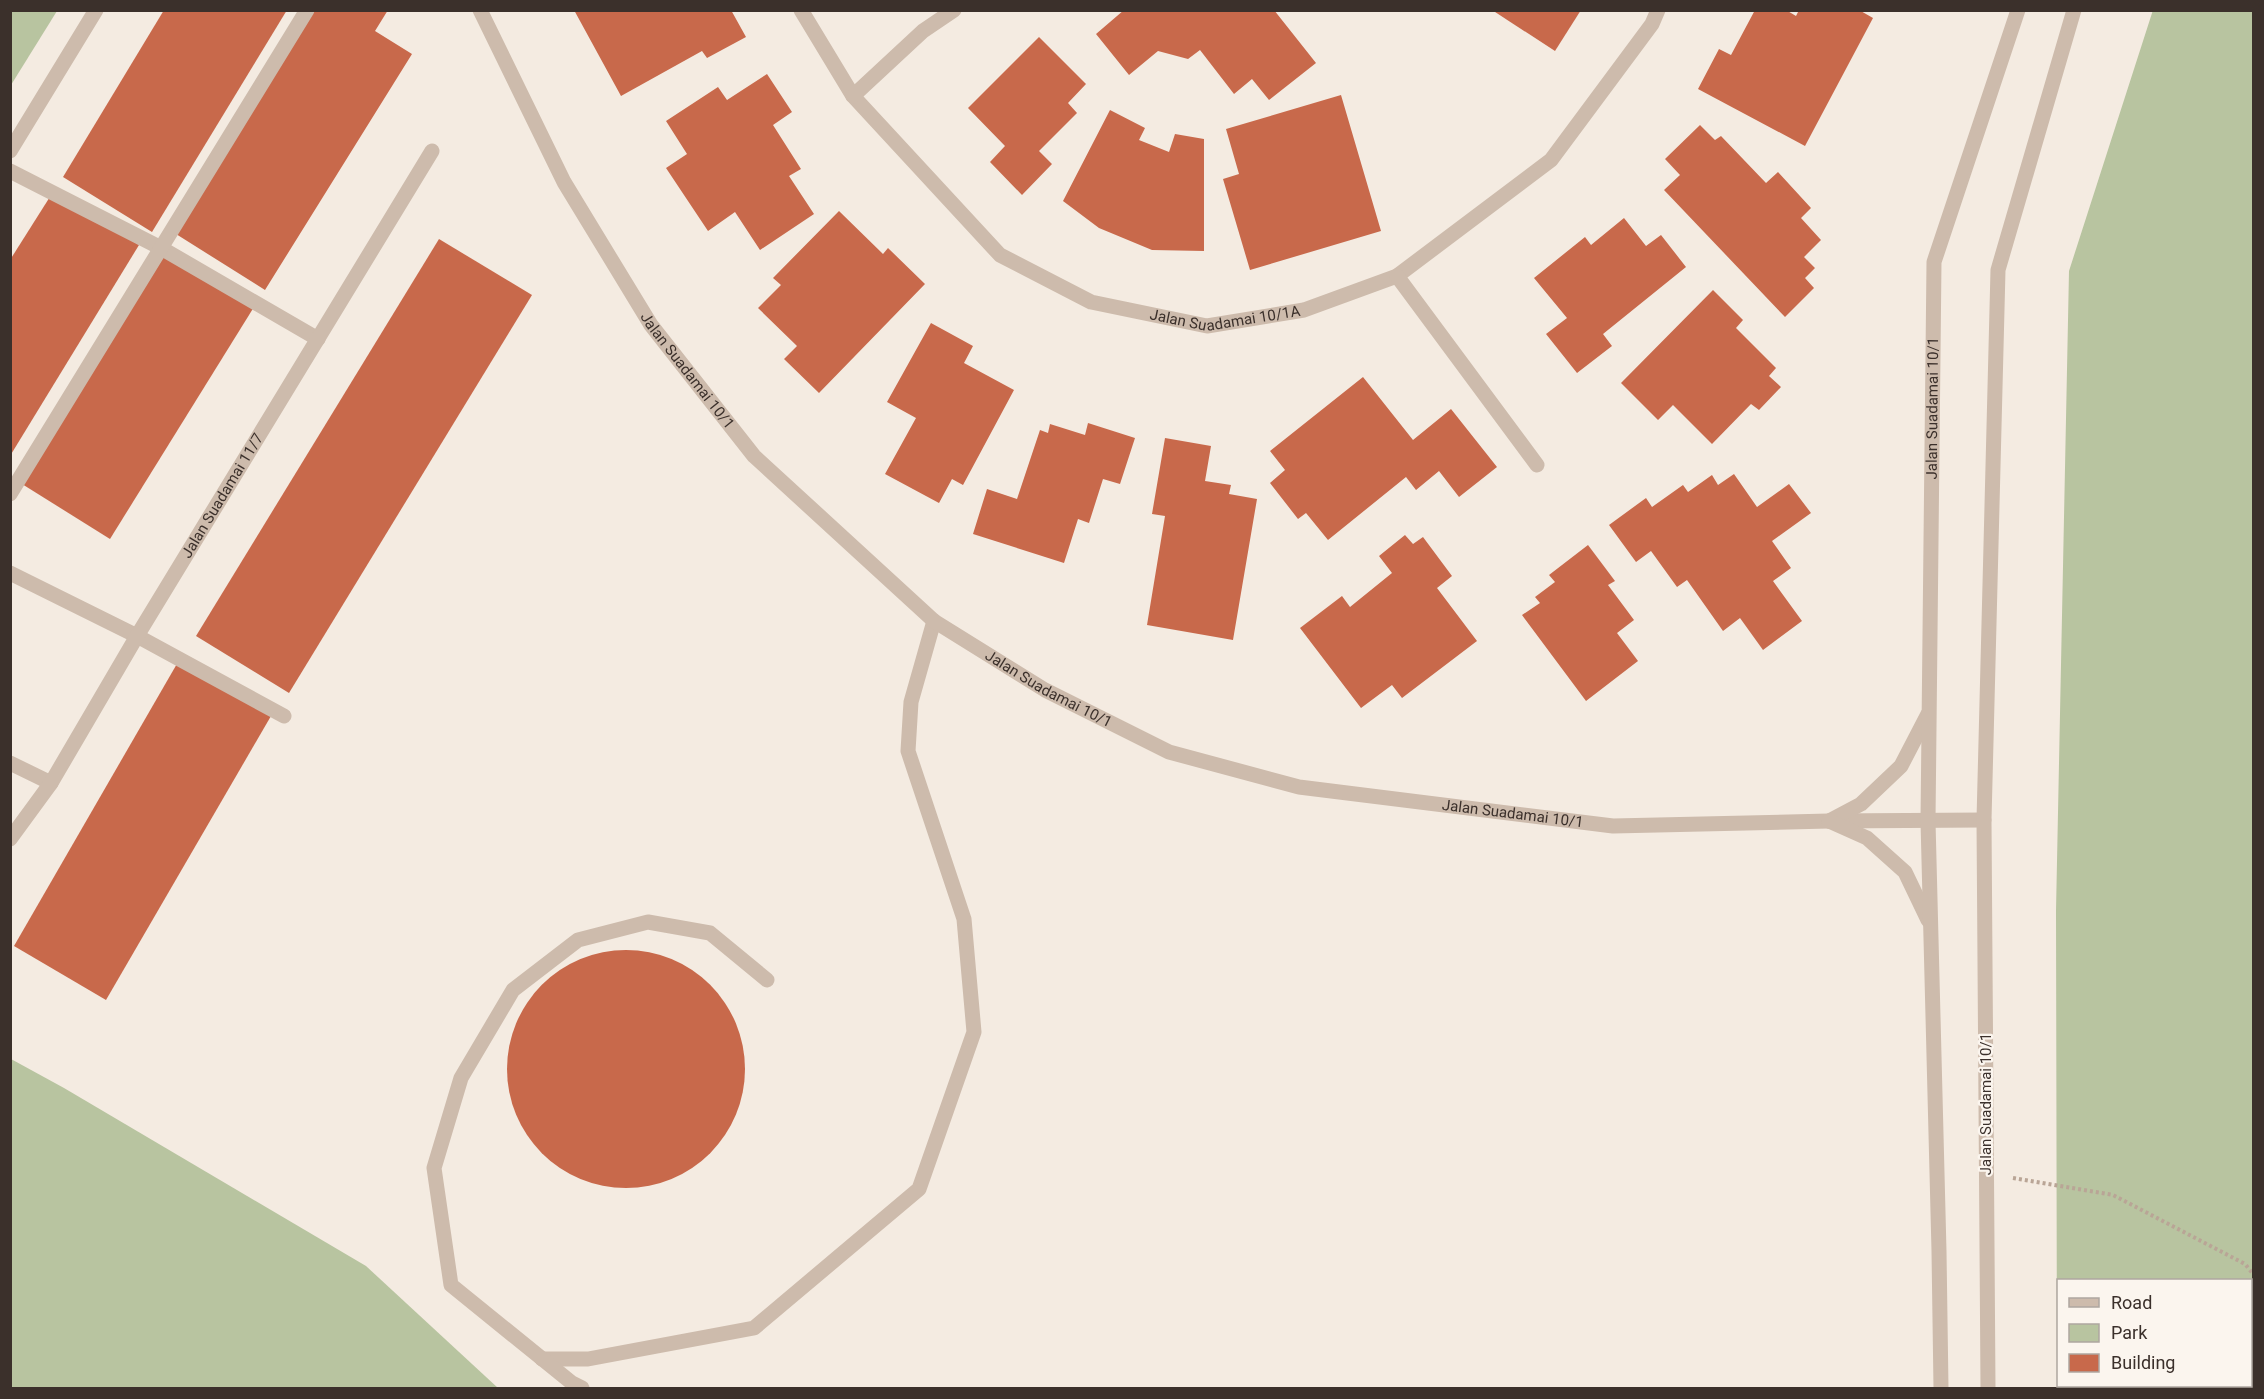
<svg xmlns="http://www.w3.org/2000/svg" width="2264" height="1399" viewBox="0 0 2264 1399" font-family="Roboto,sans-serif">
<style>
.green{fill:#b8c4a0;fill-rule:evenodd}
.building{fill:#c8694b}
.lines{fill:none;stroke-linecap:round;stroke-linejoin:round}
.path{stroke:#b9a596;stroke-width:4;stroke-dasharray:3 3;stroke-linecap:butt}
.service{stroke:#cdbbac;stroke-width:15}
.minor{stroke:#cdbbac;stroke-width:15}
.tertiary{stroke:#cdbbac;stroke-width:15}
.labels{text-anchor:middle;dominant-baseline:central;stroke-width:4.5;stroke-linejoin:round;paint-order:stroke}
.street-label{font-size:15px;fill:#3b302b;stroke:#fbf5ee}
</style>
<rect width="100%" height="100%" fill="#f4ebe1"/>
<g class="green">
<path d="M 11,10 L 57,11 L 11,85 L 10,11 Z"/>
<path d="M 2153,10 L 2253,11 L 2253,1388 L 2057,1388 L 2056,911 L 2069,271 ZM 2058,1280 L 2250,1280 L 2250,1386 L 2058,1386 Z"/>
<path d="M 11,1059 L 64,1088 L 366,1266 L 498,1388 L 11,1388 Z"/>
</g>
<g class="building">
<path d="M 164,10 L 287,10 L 152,232 L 63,177 Z"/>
<path d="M 315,10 L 388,10 L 375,31 L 412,54 L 265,290 L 176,234 Z"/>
<path d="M 574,10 L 731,10 L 746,37 L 707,58 L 702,51 L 621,96 Z"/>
<path d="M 1124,10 L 1274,10 L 1316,63 L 1269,100 L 1252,79 L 1234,94 L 1200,50 L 1188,59 L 1158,51 L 1129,75 L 1096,34 Z"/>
<path d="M 1492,10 L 1581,10 L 1555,51 Z"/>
<path d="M 1755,10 L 1786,10 L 1796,16 L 1799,10 L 1859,10 L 1873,18 L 1805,146 L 1698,89 L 1719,49 L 1731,55 Z"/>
<path d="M 1039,37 L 1086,84 L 1068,103 L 1077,113 L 1039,151 L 1052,164 L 1022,195 L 990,162 L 1005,146 L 968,108 Z"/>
<path d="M 767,74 L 792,112 L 773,125 L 801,169 L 789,176 L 814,214 L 760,250 L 735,212 L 708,231 L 666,168 L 687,154 L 666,121 L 718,87 L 727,100 Z"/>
<path d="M 1341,95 L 1381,231 L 1250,270 L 1223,179 L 1239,174 L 1226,129 Z"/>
<path d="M 1110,110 L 1145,128 L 1139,140 L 1169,152 L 1175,134 L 1204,139 L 1204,251 L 1152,250 L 1099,228 L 1063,201 Z"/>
<path d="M 1700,125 L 1715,140 L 1721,136 L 1766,183 L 1778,172 L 1811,208 L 1801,218 L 1821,240 L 1804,257 L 1815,268 L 1805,278 L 1814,288 L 1785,317 L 1664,190 L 1680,175 L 1665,159 Z"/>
<path d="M 53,192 L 139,245 L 10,456 L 10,260 Z"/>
<path d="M 839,211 L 883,254 L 888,248 L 925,284 L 819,393 L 784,359 L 797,346 L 758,308 L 781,285 L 773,278 Z"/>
<path d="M 1624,218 L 1646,246 L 1661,235 L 1686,267 L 1603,334 L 1612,346 L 1577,373 L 1546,334 L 1567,318 L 1534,278 L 1585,237 L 1591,245 Z"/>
<path d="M 439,239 L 532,295 L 289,693 L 196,636 Z"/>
<path d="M 166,253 L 254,307 L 110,539 L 22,484 Z"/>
<path d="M 1713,290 L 1743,320 L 1736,328 L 1776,368 L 1769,376 L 1781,387 L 1759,410 L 1751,404 L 1712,444 L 1673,405 L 1658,420 L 1621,383 Z"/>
<path d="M 931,323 L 973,346 L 964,363 L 1014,390 L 963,485 L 952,479 L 939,503 L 885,474 L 916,418 L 887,402 Z"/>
<path d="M 1363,377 L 1413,440 L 1451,409 L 1497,467 L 1459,497 L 1439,471 L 1416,490 L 1406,477 L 1328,540 L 1306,513 L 1298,519 L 1270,483 L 1285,470 L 1270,451 Z"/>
<path d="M 1088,423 L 1135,438 L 1120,484 L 1103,479 L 1089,523 L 1078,519 L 1064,563 L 973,534 L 987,489 L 1017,499 L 1040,430 L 1048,433 L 1050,424 L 1085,435 Z"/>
<path d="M 1165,438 L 1211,446 L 1205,481 L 1231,485 L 1229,494 L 1257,499 L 1233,640 L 1147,625 L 1165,516 L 1152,514 Z"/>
<path d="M 1734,474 L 1757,507 L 1789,484 L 1811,513 L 1772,541 L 1791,568 L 1773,581 L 1802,621 L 1763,650 L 1740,618 L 1723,631 L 1687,580 L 1677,587 L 1651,551 L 1636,562 L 1609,525 L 1646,498 L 1652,507 L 1683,485 L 1688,492 L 1712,475 L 1718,485 Z"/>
<path d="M 1405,535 L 1413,544 L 1423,537 L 1452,576 L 1437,588 L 1477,641 L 1402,698 L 1392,685 L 1361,708 L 1300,628 L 1342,596 L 1350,607 L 1392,573 L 1379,556 Z"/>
<path d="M 1588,545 L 1615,581 L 1608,585 L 1634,620 L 1617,633 L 1638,661 L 1586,701 L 1522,615 L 1540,603 L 1535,597 L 1555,582 L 1549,575 Z"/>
<path d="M 178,662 L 271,716 L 106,1000 L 14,946 Z"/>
<circle cx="626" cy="1069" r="119"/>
</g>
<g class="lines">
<path class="path" d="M 2013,1178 L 2113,1195 L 2245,1264 L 2254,1275"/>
<g class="service">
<path d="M 10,171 L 161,248 L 318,339"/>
<path d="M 10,494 L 307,10"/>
<path d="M 10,763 L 51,783"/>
<path d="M 542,1359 L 588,1359 L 754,1328 L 919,1189 L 974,1032 L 964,919 L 908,751 L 911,702 L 934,621"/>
<path d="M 582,1388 L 572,1383 L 451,1285 L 434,1168 L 461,1078 L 513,990 L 578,940 L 648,922 L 710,933 L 767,980"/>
</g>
<g class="minor">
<path id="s1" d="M 480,10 L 564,182 L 651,325 L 754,456 L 934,621 L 1045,690 L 1169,752 L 1299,787 L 1613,826 L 1829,821 L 1984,820"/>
<path id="s2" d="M 801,10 L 853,96 L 1000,255 L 1091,302 L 1207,326 L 1304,310 L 1397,276 L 1551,160 L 1652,24 L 1658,10"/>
<path d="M 853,96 L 923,31 L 954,10"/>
<path d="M 10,151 L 96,10"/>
<path d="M 1397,276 L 1537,465"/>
<path d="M 10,573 L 137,636 L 284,716"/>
<path id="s3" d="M 10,839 L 51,783 L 137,636 L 432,151"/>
</g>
<g class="tertiary">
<path d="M 1829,821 L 1861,804 L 1901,766 L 1928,714"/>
<path d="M 1829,821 L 1867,838 L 1905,872 L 1928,920"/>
<path id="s4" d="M 1941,1388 L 1939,1251 L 1928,821 L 1934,262 L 2018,10"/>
<path d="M 1988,1388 L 1984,820 L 1998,270 L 2074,10"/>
</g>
</g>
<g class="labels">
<g class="street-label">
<text stroke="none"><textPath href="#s2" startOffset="556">Jalan Suadamai 10/1A</textPath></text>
<text stroke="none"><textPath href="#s1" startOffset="417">Jalan Suadamai 10/1</textPath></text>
<text stroke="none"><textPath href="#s4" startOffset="980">Jalan Suadamai 10/1</textPath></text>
<text stroke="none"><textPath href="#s3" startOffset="404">Jalan Suadamai 11/7</textPath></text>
<text stroke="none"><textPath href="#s1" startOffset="903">Jalan Suadamai 10/1</textPath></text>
<text stroke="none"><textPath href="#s1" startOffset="1389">Jalan Suadamai 10/1</textPath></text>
<text transform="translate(1986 1104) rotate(-90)">Jalan Suadamai 10/1</text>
</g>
</g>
<rect width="2264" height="1399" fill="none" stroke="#3b302b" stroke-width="24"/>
<rect x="2057" y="1279" width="195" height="108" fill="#fbf5ee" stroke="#aea6a0" stroke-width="1.5"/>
<rect x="2069" y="1298" width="30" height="9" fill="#cdbbac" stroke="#aea6a0" stroke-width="1.5"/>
<text x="2111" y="1309" font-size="18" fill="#3b302b">Road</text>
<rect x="2069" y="1324" width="30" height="18" fill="#b8c4a0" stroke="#aea6a0" stroke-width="1.5"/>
<text x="2111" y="1339" font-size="18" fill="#3b302b">Park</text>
<rect x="2069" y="1354" width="30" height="18" fill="#c8694b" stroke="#aea6a0" stroke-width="1.5"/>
<text x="2111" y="1369" font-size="18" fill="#3b302b">Building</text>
</svg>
